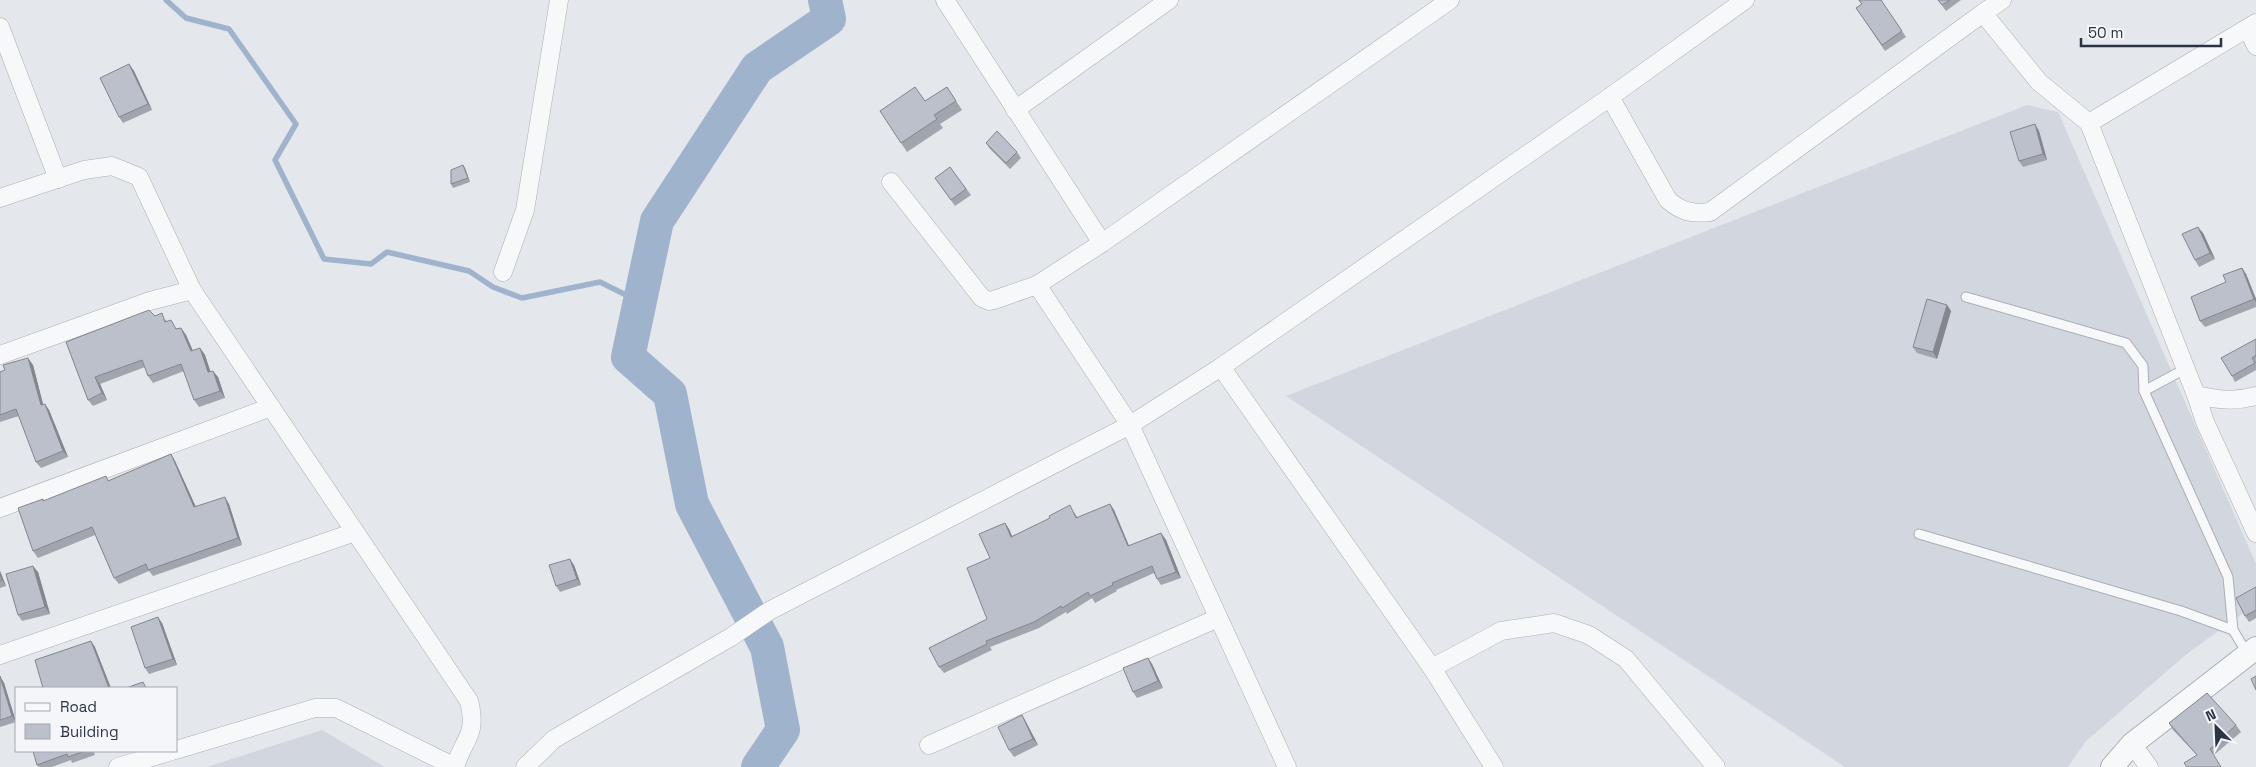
<svg xmlns="http://www.w3.org/2000/svg" width="2256" height="767" viewBox="0 0 2256 767" font-family="'Space Grotesk',sans-serif">
<style>
.built{fill:#d2d6de}
.lines{fill:none;stroke-linecap:round;stroke-linejoin:round}
.stream{stroke:#9fb4cc;stroke-width:5.5}
.river{stroke:#9fb4cc;stroke-width:34}
.service-casing{stroke:#a9aeb7;stroke-width:11}
.minor-casing{stroke:#a9aeb7;stroke-width:19}
.tertiary-casing{stroke:#a9aeb7;stroke-width:24}
.service{stroke:#f7f8fa;stroke-width:9}
.minor{stroke:#f7f8fa;stroke-width:18}
.tertiary{stroke:#f7f8fa;stroke-width:22}
.wall{fill:#a1a5ae}
.shaded-wall{fill:#83868d}
.building{fill:#bbc0ca;stroke:#83868d}
</style>
<rect width="100%" height="100%" fill="#e4e7ec"/>
<g class="built">
<path d="M 2027,105 L 2058,112 L 2256,564 L 2256,604 L 2188,653 L 2086,741 L 2068,767 L 1845,767 L 1286,396 Z"/>
<path d="M 322,730 L 385,767 L 207,767 Z"/>
</g>
<g class="lines">
<path class="stream" d="M 166,0 L 186,18 L 229,29 L 296,124 L 275,160 L 324,259 L 371,264 L 387,252 L 469,271 L 493,287 L 522,298 L 600,282 L 640,302"/>
<path class="river" d="M 758,767 L 783,730 L 767,647 L 692,504 L 670,394 L 628,357 L 657,221 L 757,68 L 829,19 L 825,0"/>
<g class="service-casing">
<g id="service">
<path d="M 1966,297 L 2126,343 L 2143,366 L 2144,391 L 2228,577 L 2233,630 L 2247,653"/>
<path d="M 2144,391 L 2185,369"/>
<path d="M 1919,534 L 2181,611 L 2233,630"/>
</g>
</g>
<g class="minor-casing">
<g id="minor">
<path d="M 945,0 L 1102,243"/>
<path d="M 2002,0 L 1983,13 L 2039,82 L 2089,123 L 2256,23"/>
<path d="M 0,27 L 58,179"/>
<path d="M 2248,29 L 2256,46"/>
<path d="M 1610,97 L 1668,200 C 1682,212 1692,214 1710,212 L 1983,13"/>
<path d="M 1015,110 L 1169,0"/>
<path d="M 2089,123 L 2196,395 C 2218,400 2235,402 2256,396"/>
<path d="M 891,182 L 982,298 L 989,301 L 994,300 L 1037,285 L 1130,425 L 1287,767"/>
<path d="M 0,198 L 84,170 L 112,166 L 139,177 L 192,290 L 469,701 C 478,736 463,739 455,767"/>
<path d="M 503,272 L 525,210 L 559,0"/>
<path d="M 1037,285 L 1102,243 L 1450,0"/>
<path d="M 0,355 L 150,301 L 192,290"/>
<path d="M 1221,367 L 1432,668 L 1494,767"/>
<path d="M 2196,395 L 2205,422 L 2256,533"/>
<path d="M 0,508 L 271,407"/>
<path d="M 0,655 L 355,532"/>
<path d="M 1432,668 L 1501,631 L 1554,623 L 1589,635 L 1626,659 L 1716,767"/>
<path d="M 2132,744 L 2149,767"/>
<path d="M 929,745 L 1218,618"/>
<path d="M 176,750 L 315,708 L 336,708 L 455,767"/>
<path d="M 118,767 L 172,751"/>
<path d="M 525,767 L 554,739 L 731,637 L 769,611 L 1130,425 L 1221,367 L 1610,97 L 1745,0"/>
</g>
</g>
<g class="tertiary-casing">
<path id="tertiary" d="M 2112,767 L 2132,744 L 2256,648"/>
</g>
<use href="#service" class="service"/>
<use href="#minor" class="minor"/>
<use href="#tertiary" class="tertiary"/>
</g>
<g class="wall">
<path d="M 1858,0 L 1881,0 L 1906,37 L 1885,51 L 1856,8 L 1862,4 Z"/>
<path d="M 1938,0 L 1961,0 L 1946,11 Z"/>
<path d="M 129,64 L 134,71 L 152,110 L 123,123 L 119,117 Z"/>
<path d="M 947,87 L 962,110 L 940,124 L 943,128 L 907,152 L 880,111 L 925,101 Z"/>
<path d="M 2039,131 L 2047,160 L 2023,167 L 2019,161 Z"/>
<path d="M 986,143 L 1017,152 L 1021,158 L 1010,169 L 990,149 Z"/>
<path d="M 950,167 L 971,195 L 955,206 L 935,178 Z"/>
<path d="M 465,168 L 470,182 L 453,188 L 451,184 Z"/>
<path d="M 2203,233 L 2215,259 L 2199,267 L 2195,260 Z"/>
<path d="M 2242,268 L 2246,274 L 2256,299 L 2256,307 L 2205,327 L 2200,321 L 2226,282 Z"/>
<path d="M 1947,305 L 1951,311 L 1937,359 L 1917,353 L 1913,347 Z"/>
<path d="M 155,316 L 166,320 L 167,321 L 177,329 L 181,328 L 186,335 L 193,351 L 200,348 L 205,355 L 210,372 L 218,377 L 225,398 L 199,407 L 194,400 L 184,371 L 153,383 L 148,376 L 145,367 L 100,384 L 107,400 L 93,406 L 88,400 L 66,342 Z"/>
<path d="M 2256,339 L 2256,370 L 2235,382 L 2232,376 Z"/>
<path d="M 33,365 L 43,404 L 49,410 L 68,457 L 41,468 L 36,462 L 19,416 L 0,422 L 0,372 Z"/>
<path d="M 171,454 L 175,461 L 196,507 L 229,504 L 242,545 L 153,576 L 149,571 L 119,584 L 114,578 L 95,535 L 38,558 L 33,551 L 43,499 L 44,501 L 109,481 Z"/>
<path d="M 1110,504 L 1114,510 L 1129,546 L 1161,533 L 1166,540 L 1181,578 L 1161,585 L 1157,579 L 1154,573 L 1116,590 L 1117,591 L 1095,603 L 1092,598 L 1067,614 L 1066,612 L 1039,628 L 990,647 L 992,650 L 944,673 L 939,667 L 987,619 L 990,558 L 1005,523 L 1009,529 L 1012,536 L 1074,512 L 1078,518 Z"/>
<path d="M 574,565 L 581,585 L 560,592 L 556,586 Z"/>
<path d="M 0,571 L 6,586 L 0,588 Z"/>
<path d="M 38,572 L 50,614 L 22,621 L 18,615 Z"/>
<path d="M 2256,587 L 2256,618 L 2249,622 L 2245,616 Z"/>
<path d="M 162,623 L 177,665 L 149,674 L 145,668 Z"/>
<path d="M 1148,658 L 1152,664 L 1163,688 L 1137,698 L 1133,692 Z"/>
<path d="M 0,677 L 4,683 L 16,722 L 0,727 Z"/>
<path d="M 1022,715 L 1026,722 L 1038,745 L 1014,757 L 1009,750 Z"/>
<path d="M 2169,723 L 2236,725 L 2241,732 L 2214,755 L 2197,755 L 2173,730 Z"/>
<path d="M 33,751 L 97,751 L 94,752 L 95,755 L 72,763 L 71,760 L 52,767 L 39,767 L 37,765 Z"/>
</g>
<g class="shaded-wall">
<path d="M 129,64 L 134,71 L 152,110 L 148,104 Z"/>
<path d="M 2035,124 L 2039,131 L 2047,160 L 2043,154 Z"/>
<path d="M 463,165 L 465,168 L 470,182 L 468,178 Z"/>
<path d="M 2198,227 L 2203,233 L 2215,259 L 2210,253 Z"/>
<path d="M 2242,268 L 2246,274 L 2256,299 L 2256,302 L 2254,299 Z"/>
<path d="M 1947,305 L 1951,311 L 1937,359 L 1933,352 Z"/>
<path d="M 181,328 L 186,335 L 196,358 L 191,351 Z"/>
<path d="M 200,348 L 205,355 L 213,379 L 208,372 Z"/>
<path d="M 28,358 L 33,365 L 45,412 L 41,405 Z"/>
<path d="M 213,371 L 218,377 L 225,398 L 220,391 Z"/>
<path d="M 95,377 L 100,384 L 107,400 L 102,393 Z"/>
<path d="M 45,404 L 49,410 L 68,457 L 63,451 Z"/>
<path d="M 171,454 L 175,461 L 199,514 L 194,507 Z"/>
<path d="M 225,497 L 229,504 L 242,545 L 238,538 Z"/>
<path d="M 1110,504 L 1114,510 L 1132,553 L 1128,546 Z"/>
<path d="M 1005,523 L 1009,529 L 1015,543 L 1011,537 Z"/>
<path d="M 1161,533 L 1166,540 L 1181,578 L 1176,572 Z"/>
<path d="M 570,559 L 574,565 L 581,585 L 577,579 Z"/>
<path d="M 33,566 L 38,572 L 50,614 L 45,607 Z"/>
<path d="M 0,571 L 6,586 L 2,580 L 0,574 Z"/>
<path d="M 158,617 L 162,623 L 177,665 L 173,659 Z"/>
<path d="M 91,641 L 95,647 L 111,688 L 109,688 Z"/>
<path d="M 1148,658 L 1152,664 L 1163,688 L 1158,681 Z"/>
<path d="M 0,676 L 4,683 L 16,722 L 12,716 Z"/>
<path d="M 1022,715 L 1026,722 L 1038,745 L 1033,739 Z"/>
</g>
<g class="building">
<path d="M 1859,0 L 1881,0 L 1902,31 L 1882,45 L 1856,8 L 1862,4 Z"/>
<path d="M 1938,0 L 1950,0 L 1942,5 Z"/>
<path d="M 129,64 L 148,104 L 119,117 L 100,78 Z"/>
<path d="M 915,87 L 925,101 L 947,87 L 956,101 L 934,115 L 937,119 L 901,143 L 880,111 Z"/>
<path d="M 2035,124 L 2043,154 L 2019,161 L 2010,132 Z"/>
<path d="M 997,131 L 1017,152 L 1006,163 L 986,143 Z"/>
<path d="M 463,165 L 468,178 L 451,184 L 451,170 Z"/>
<path d="M 950,167 L 966,189 L 951,200 L 935,178 Z"/>
<path d="M 2198,227 L 2210,253 L 2195,260 L 2182,234 Z"/>
<path d="M 2242,268 L 2254,299 L 2200,321 L 2191,297 L 2226,282 L 2223,275 Z"/>
<path d="M 1927,299 L 1947,305 L 1933,352 L 1913,347 Z"/>
<path d="M 149,310 L 155,316 L 162,313 L 165,322 L 171,320 L 176,329 L 181,328 L 191,351 L 200,348 L 208,372 L 213,371 L 220,391 L 194,400 L 181,364 L 148,376 L 142,360 L 95,377 L 102,393 L 88,400 L 66,342 Z"/>
<path d="M 2256,339 L 2256,355 L 2252,358 L 2255,363 L 2232,376 L 2221,358 Z"/>
<path d="M 28,358 L 41,405 L 45,404 L 63,451 L 36,462 L 16,409 L 0,415 L 0,372 L 5,370 L 3,365 Z"/>
<path d="M 171,454 L 194,507 L 225,497 L 238,538 L 148,570 L 146,564 L 114,578 L 92,527 L 33,551 L 18,508 L 43,499 L 43,501 L 106,476 L 108,481 Z"/>
<path d="M 1110,504 L 1128,546 L 1161,533 L 1176,572 L 1157,579 L 1152,566 L 1112,583 L 1113,585 L 1090,596 L 1088,592 L 1062,608 L 1061,606 L 1034,622 L 986,641 L 987,644 L 939,667 L 929,648 L 987,619 L 967,568 L 990,558 L 979,534 L 1005,523 L 1011,537 L 1050,518 L 1049,516 L 1070,505 L 1076,518 Z"/>
<path d="M 570,559 L 577,579 L 556,586 L 549,565 Z"/>
<path d="M 33,566 L 45,607 L 18,615 L 6,574 Z"/>
<path d="M 0,574 L 2,580 L 0,581 Z"/>
<path d="M 2256,587 L 2256,610 L 2245,616 L 2236,598 Z"/>
<path d="M 158,617 L 173,659 L 145,668 L 131,627 Z"/>
<path d="M 91,641 L 109,688 L 43,688 L 35,660 Z"/>
<path d="M 1148,658 L 1158,681 L 1133,692 L 1123,668 Z"/>
<path d="M 0,676 L 12,716 L 0,720 Z"/>
<path d="M 2256,676 L 2256,690 L 2251,679 Z"/>
<path d="M 143,682 L 146,688 L 126,688 Z"/>
<path d="M 2207,693 L 2236,725 L 2210,749 L 2221,767 L 2187,767 L 2184,763 L 2197,755 L 2169,723 Z"/>
<path d="M 1022,715 L 1033,739 L 1009,750 L 998,727 Z"/>
<path d="M 33,751 L 85,751 L 68,757 L 67,754 L 37,765 Z"/>
</g>
<rect x="15" y="687" width="162" height="65" fill="#f4f6f9" stroke="#a4a8b1"/>
<rect x="25" y="703" width="25" height="8" fill="#f7f8fa" stroke="#a4a8b1"/>
<text x="60" y="712" font-size="15" fill="#2b3445">Road</text>
<rect x="25" y="724" width="25" height="15" fill="#bbc0ca" stroke="#a4a8b1"/>
<text x="60" y="737" font-size="15" fill="#2b3445">Building</text>
<g transform="translate(2216 727) rotate(336)" stroke="#f4f6f9" stroke-width="4" paint-order="stroke">
<path d="M0-4L9 19L0 12L-9 19Z" fill="#2b3445"/>
<text y="-8" font-size="14" font-weight="bold" text-anchor="middle" fill="#2b3445">N</text>
</g>
<path d="M2081 38v8h140v-8" fill="none" stroke="#2b3445" stroke-width="2.5"/>
<text x="2088" y="38" font-size="15" fill="#2b3445" stroke="#f4f6f9" stroke-width="4" paint-order="stroke">50 m</text>
</svg>
